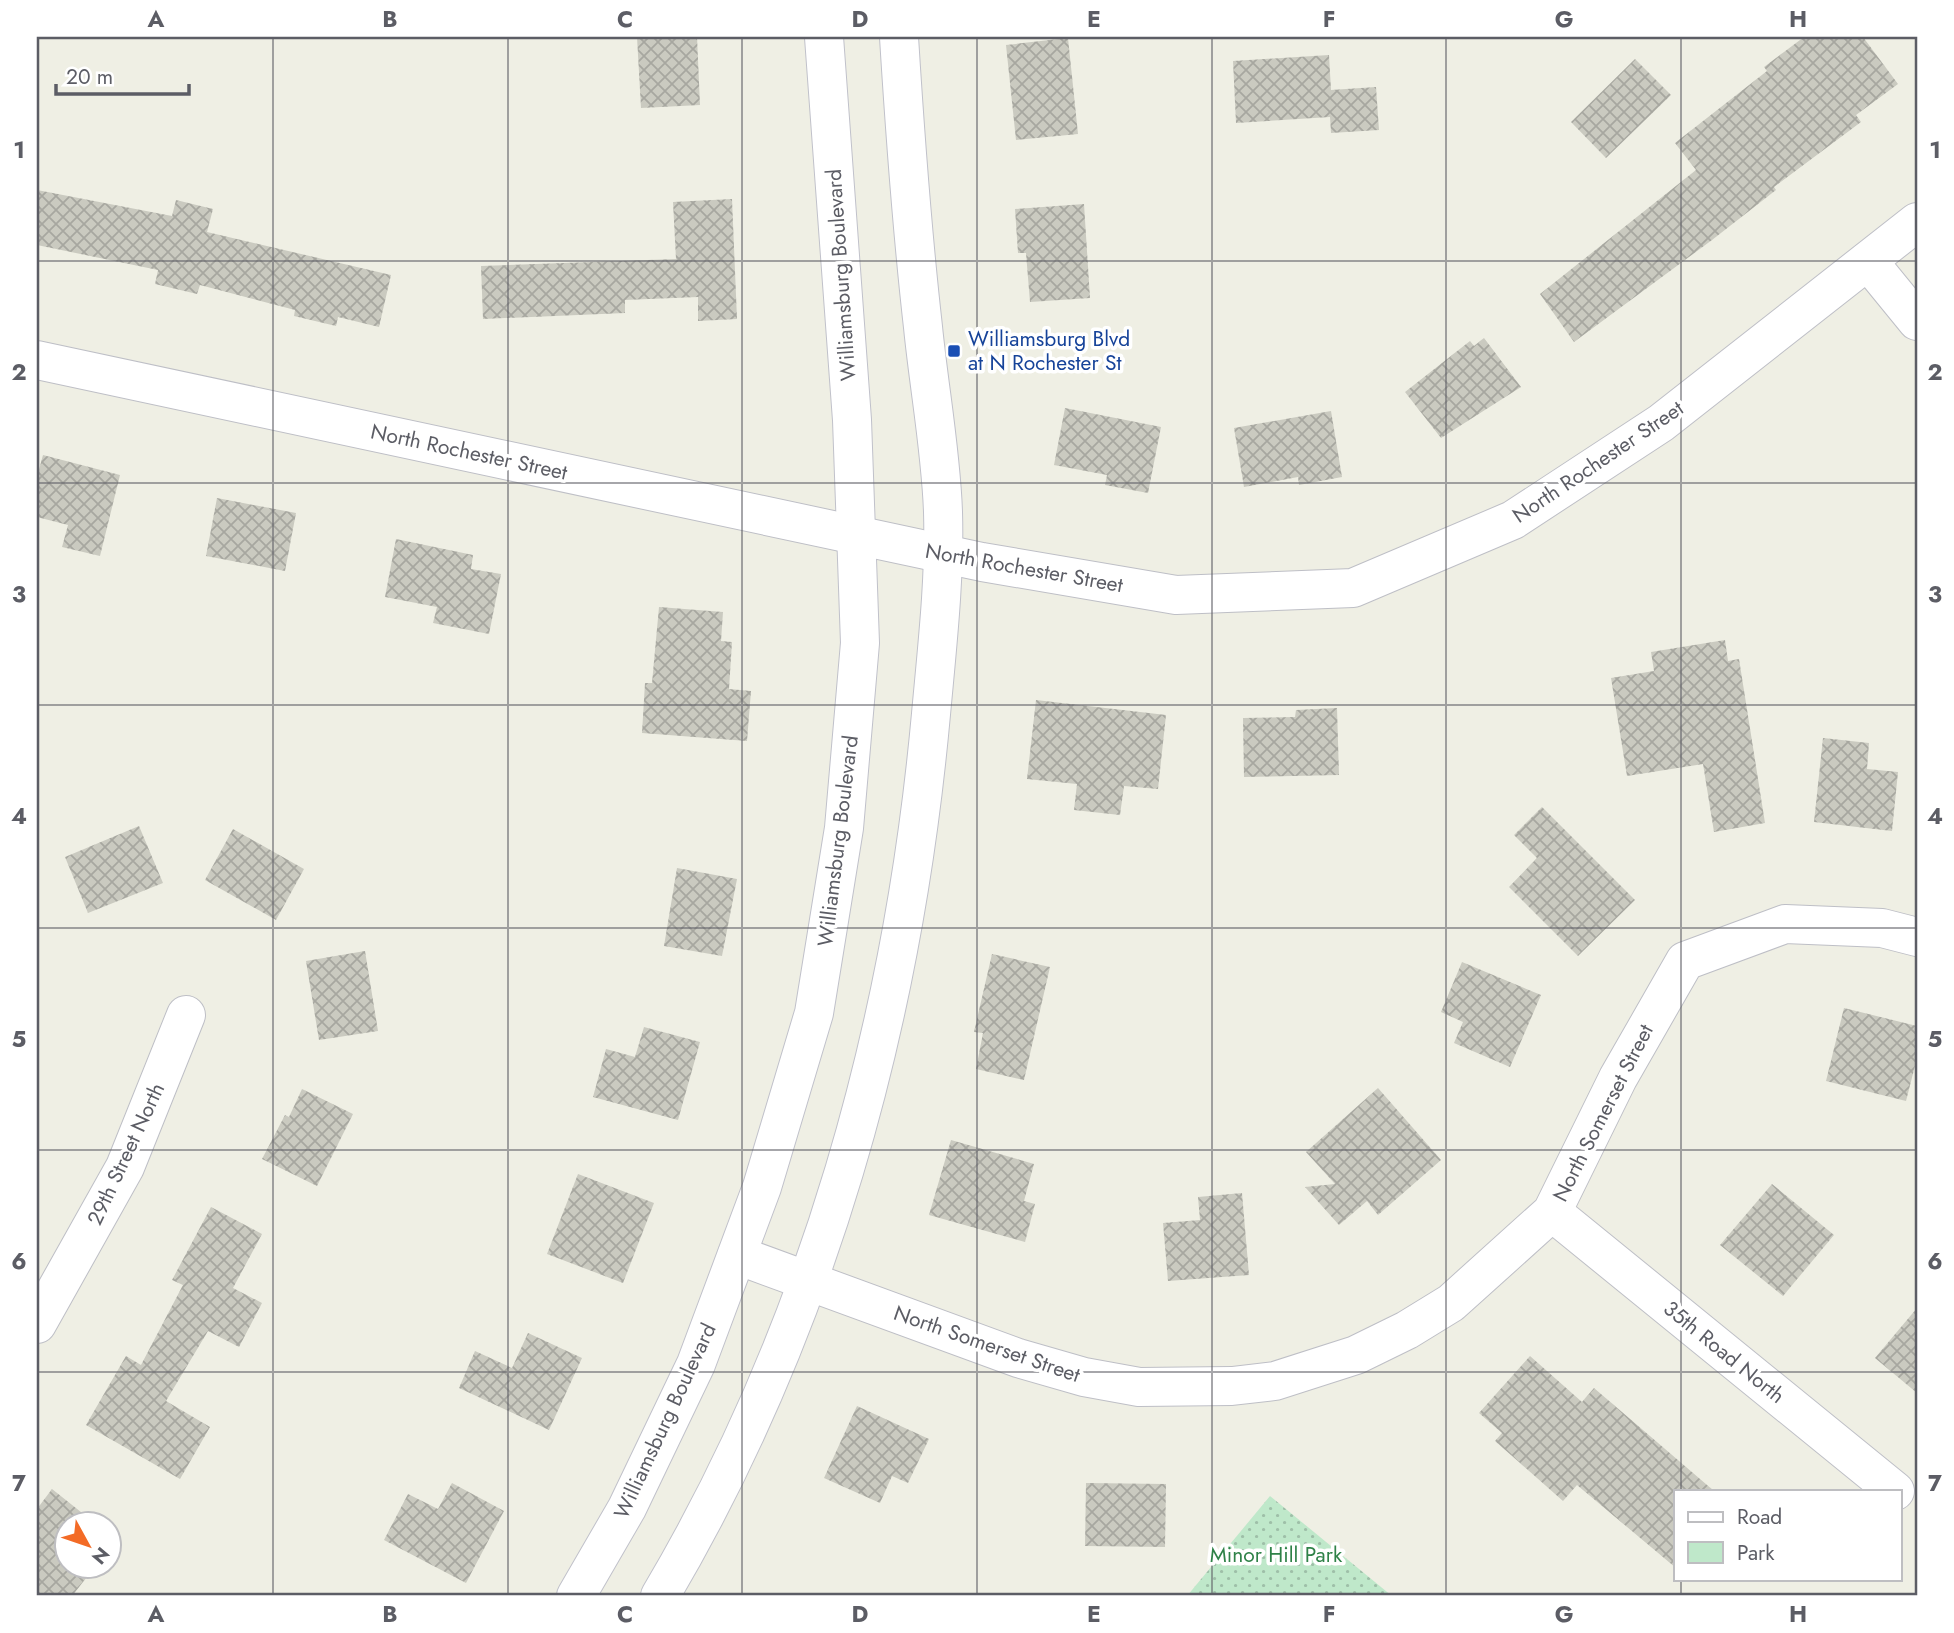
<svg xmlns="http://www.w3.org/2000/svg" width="1954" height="1633" viewBox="0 0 1954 1633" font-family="Jost,sans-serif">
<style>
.green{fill:url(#green-dots)}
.building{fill:url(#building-cross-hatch)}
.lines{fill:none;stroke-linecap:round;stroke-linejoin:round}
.minor-casing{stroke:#bebfc6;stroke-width:40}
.tertiary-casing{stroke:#bebfc6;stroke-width:40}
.secondary-casing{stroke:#c0c1ca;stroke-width:40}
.minor{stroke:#fff;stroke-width:38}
.tertiary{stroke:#fff;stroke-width:38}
.secondary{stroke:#fff;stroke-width:38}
.grid{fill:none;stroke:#5c5d65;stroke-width:2;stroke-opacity:0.55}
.transit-dot{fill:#1a4fb4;stroke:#fff;stroke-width:2.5}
.labels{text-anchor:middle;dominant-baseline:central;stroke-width:7;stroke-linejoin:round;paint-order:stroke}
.street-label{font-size:21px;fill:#5c5d65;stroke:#fff}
.transit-label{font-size:21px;fill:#164399;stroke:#fff;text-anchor:start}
.park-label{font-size:21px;fill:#2f8248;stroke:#fff}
.neatline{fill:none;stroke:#5c5d65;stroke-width:2.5}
.grid-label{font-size:23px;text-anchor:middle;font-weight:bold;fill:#5c5d65}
</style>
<defs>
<pattern id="green-dots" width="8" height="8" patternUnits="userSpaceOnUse" patternTransform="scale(1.75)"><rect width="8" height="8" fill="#bfe8ca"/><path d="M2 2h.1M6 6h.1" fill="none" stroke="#9ebfa8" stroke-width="1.8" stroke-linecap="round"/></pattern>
<pattern id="building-cross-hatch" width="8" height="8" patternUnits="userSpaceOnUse" patternTransform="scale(1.75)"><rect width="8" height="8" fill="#cacac0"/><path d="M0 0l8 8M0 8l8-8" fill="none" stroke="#a7a7a0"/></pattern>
</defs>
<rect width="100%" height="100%" fill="#efefe4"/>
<path class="green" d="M 1270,1496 L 1392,1596 L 1187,1596 Z"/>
<g class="building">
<path d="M 637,37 L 697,37 L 700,105 L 641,108 Z"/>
<path d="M 1804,37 L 1863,37 L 1898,84 L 1856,115 L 1861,122 L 1774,187 L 1776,190 L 1712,240 L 1574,342 L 1540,294 L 1696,170 L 1675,143 L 1767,71 L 1764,67 Z"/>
<path d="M 1068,38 L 1078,134 L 1016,140 L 1006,45 Z"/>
<path d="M 1329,55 L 1331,90 L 1376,87 L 1379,130 L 1331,133 L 1330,117 L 1236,123 L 1233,61 Z"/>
<path d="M 1635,59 L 1671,95 L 1606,158 L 1571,122 Z"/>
<path d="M 37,190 L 172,216 L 176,200 L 213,209 L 207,232 L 391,275 L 379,327 L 338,317 L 336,326 L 294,316 L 295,310 L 200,285 L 197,294 L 155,284 L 158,270 L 37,245 Z"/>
<path d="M 732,199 L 737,319 L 698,321 L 698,297 L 625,300 L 625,313 L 483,319 L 481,266 L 676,259 L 673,202 Z"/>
<path d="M 1084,204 L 1090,298 L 1030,302 L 1026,253 L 1018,253 L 1015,209 Z"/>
<path d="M 1484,338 L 1521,387 L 1441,438 L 1405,392 L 1470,341 L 1474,346 Z"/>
<path d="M 1065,408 L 1161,427 L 1148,493 L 1105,485 L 1107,475 L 1054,465 Z"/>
<path d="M 1331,411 L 1342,477 L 1299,485 L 1298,477 L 1244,487 L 1234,428 Z"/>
<path d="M 43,455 L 120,475 L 100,556 L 62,547 L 68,525 L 37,517 L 37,477 Z"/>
<path d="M 217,498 L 296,513 L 285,571 L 206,556 Z"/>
<path d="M 396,539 L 473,555 L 471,569 L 501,574 L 489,634 L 433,623 L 437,607 L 385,597 Z"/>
<path d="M 659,607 L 723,612 L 721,641 L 732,642 L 729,689 L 751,691 L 747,741 L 642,733 L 645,683 L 652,683 Z"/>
<path d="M 1725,640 L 1728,661 L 1739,659 L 1765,823 L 1714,832 L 1703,764 L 1627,776 L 1611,678 L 1654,671 L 1651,652 Z"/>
<path d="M 1036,700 L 1166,715 L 1158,789 L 1124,786 L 1120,815 L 1074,810 L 1077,784 L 1027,779 Z"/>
<path d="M 1337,708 L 1339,775 L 1244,777 L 1243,718 L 1295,717 L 1296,710 Z"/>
<path d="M 1823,738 L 1869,743 L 1867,769 L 1898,772 L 1892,831 L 1814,822 Z"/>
<path d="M 1542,807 L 1635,900 L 1578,956 L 1509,887 L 1537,858 L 1514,835 Z"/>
<path d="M 139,826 L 163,883 L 88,913 L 65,857 Z"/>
<path d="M 233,829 L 304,869 L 276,920 L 205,880 Z"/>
<path d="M 677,868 L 737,879 L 722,956 L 664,946 Z"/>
<path d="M 365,951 L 378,1031 L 319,1040 L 306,961 Z"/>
<path d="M 992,954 L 1050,967 L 1024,1080 L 976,1069 L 983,1033 L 974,1032 Z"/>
<path d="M 1462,962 L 1541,995 L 1510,1067 L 1454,1043 L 1463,1022 L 1441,1012 Z"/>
<path d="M 1844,1008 L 1917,1026 L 1917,1058 L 1906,1101 L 1826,1081 Z"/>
<path d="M 644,1027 L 700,1042 L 678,1120 L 593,1097 L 606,1049 L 635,1057 Z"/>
<path d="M 1378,1088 L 1441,1160 L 1378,1215 L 1367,1201 L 1339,1225 L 1305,1187 L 1335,1184 L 1306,1152 Z"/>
<path d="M 302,1089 L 353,1114 L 317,1186 L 262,1159 L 285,1115 L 289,1117 Z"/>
<path d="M 951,1140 L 1034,1164 L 1024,1201 L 1035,1204 L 1025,1242 L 929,1215 Z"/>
<path d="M 578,1174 L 654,1203 L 623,1283 L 547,1254 Z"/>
<path d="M 1772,1184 L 1834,1235 L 1783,1296 L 1720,1245 Z"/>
<path d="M 1242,1193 L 1249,1275 L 1168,1281 L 1163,1223 L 1200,1220 L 1198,1197 Z"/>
<path d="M 211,1207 L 262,1234 L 233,1288 L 262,1303 L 239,1347 L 208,1331 L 166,1401 L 210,1427 L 180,1479 L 86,1425 L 126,1356 L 141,1365 L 183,1285 L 172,1280 Z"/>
<path d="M 1917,1308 L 1917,1393 L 1875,1358 Z"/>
<path d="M 528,1333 L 582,1358 L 549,1430 L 459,1388 L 475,1351 L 512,1368 Z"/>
<path d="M 1530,1356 L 1582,1402 L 1594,1388 L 1714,1491 L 1676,1491 L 1676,1568 L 1577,1485 L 1563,1501 L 1495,1441 L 1502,1433 L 1479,1413 Z"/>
<path d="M 857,1406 L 929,1439 L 908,1483 L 892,1476 L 880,1503 L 824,1478 Z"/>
<path d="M 452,1483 L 504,1511 L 466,1583 L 384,1540 L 408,1494 L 438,1509 Z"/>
<path d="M 1086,1483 L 1166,1484 L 1165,1547 L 1085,1546 Z"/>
<path d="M 52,1489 L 96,1524 L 66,1524 L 66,1566 L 94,1568 L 72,1596 L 37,1596 L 37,1509 Z"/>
</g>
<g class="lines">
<g class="minor-casing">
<g id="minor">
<path d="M 1868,261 L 1917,321"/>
<path d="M 1552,1212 L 1895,1491"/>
<path d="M 737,1255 L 1018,1358 L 1084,1377 L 1139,1387 L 1232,1386 L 1275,1381 L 1356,1355 L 1407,1330 L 1451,1303 L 1552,1212 L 1618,1078 L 1685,961 L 1785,924 L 1882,928 L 1917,937"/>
<path d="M 37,1324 L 125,1167 L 186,1015"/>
</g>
</g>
<g class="tertiary-casing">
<path id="tertiary" d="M 37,360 L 982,562 L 1176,595 L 1353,588 L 1513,520 L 1661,423 L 1917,222"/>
</g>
<g class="secondary-casing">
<g id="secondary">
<path d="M 576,1596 L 627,1508 L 696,1364 L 762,1187 L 814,1013 L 844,828 L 860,643 L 852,420 L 824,37"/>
<path d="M 660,1596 C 818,1329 903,1023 931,714 C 937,648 945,579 943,512 C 941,451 929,388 923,327 C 912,230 905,134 899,37"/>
</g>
</g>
<use href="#minor" class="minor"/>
<use href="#tertiary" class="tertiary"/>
<use href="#secondary" class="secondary"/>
</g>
<path class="grid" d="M 273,37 L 273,1596M 508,37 L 508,1596M 742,37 L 742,1596M 977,37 L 977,1596M 1212,37 L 1212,1596M 1446,37 L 1446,1596M 1681,37 L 1681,1491M 37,261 L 1917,261M 37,483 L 1917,483M 37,705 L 1917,705M 37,928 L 1917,928M 37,1150 L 1917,1150M 37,1372 L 1917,1372M 1681,1579 L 1681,1596"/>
<rect class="transit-dot" x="947" y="344" width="14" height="14" rx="3.5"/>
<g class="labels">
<g class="street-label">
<text transform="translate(841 275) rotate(-94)">Williamsburg Boulevard</text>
<text transform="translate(469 452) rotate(12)">North Rochester Street</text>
<text transform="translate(1598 462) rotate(-34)">North Rochester Street</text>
<text transform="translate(1024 568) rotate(10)">North Rochester Street</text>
<text transform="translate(838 841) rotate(-83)">Williamsburg Boulevard</text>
<text transform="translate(1603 1113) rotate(-63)">North Somerset Street</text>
<text transform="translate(126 1154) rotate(-65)">29th Street North</text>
<text transform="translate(987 1344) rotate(19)">North Somerset Street</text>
<text transform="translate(1724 1352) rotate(39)">35th Road North</text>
<text transform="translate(665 1421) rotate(-65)">Williamsburg Boulevard</text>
</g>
<g class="transit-label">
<text x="968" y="339">Williamsburg Blvd<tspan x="968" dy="24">at N Rochester St</tspan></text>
</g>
<g class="park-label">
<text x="1276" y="1555">Minor Hill Park</text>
</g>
</g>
<rect width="1954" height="1633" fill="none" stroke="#ffffff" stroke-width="77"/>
<rect x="1674" y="1490" width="228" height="91" fill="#ffffff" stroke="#bebec1" stroke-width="2"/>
<rect x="1688" y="1512" width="35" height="10" fill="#ffffff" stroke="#bebec1" stroke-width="2"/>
<text x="1737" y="1524" font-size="21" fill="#5c5d65">Road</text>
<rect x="1688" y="1542" width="35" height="21" fill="#bfe8ca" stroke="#bebec1" stroke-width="2"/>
<text x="1737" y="1560" font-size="21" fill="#5c5d65">Park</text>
<g transform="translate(88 1545) rotate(130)"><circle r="33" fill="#ffffff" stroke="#bebec1" stroke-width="2"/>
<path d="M0-5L12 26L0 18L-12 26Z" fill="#f36b26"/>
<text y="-10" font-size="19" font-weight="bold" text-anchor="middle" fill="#5c5d65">N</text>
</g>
<path d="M56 84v10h133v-10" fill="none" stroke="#5c5d65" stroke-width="3.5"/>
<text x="66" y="84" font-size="21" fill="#5c5d65" stroke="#ffffff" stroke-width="5" paint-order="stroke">20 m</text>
<rect x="38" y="38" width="1878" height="1556" class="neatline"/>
<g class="grid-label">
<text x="156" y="27">A</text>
<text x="390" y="27">B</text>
<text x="625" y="27">C</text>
<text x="860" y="27">D</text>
<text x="1094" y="27">E</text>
<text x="1329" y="27">F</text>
<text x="1564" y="27">G</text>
<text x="1798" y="27">H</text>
<text x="19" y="158">1</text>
<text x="1935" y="158">1</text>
<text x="19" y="380">2</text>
<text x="1935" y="380">2</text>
<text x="19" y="602">3</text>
<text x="1935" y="602">3</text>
<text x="19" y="824">4</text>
<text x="1935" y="824">4</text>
<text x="19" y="1047">5</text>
<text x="1935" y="1047">5</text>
<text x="19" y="1269">6</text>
<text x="1935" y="1269">6</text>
<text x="19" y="1491">7</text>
<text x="1935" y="1491">7</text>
<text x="156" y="1622">A</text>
<text x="390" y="1622">B</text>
<text x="625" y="1622">C</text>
<text x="860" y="1622">D</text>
<text x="1094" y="1622">E</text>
<text x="1329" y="1622">F</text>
<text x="1564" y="1622">G</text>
<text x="1798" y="1622">H</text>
</g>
</svg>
